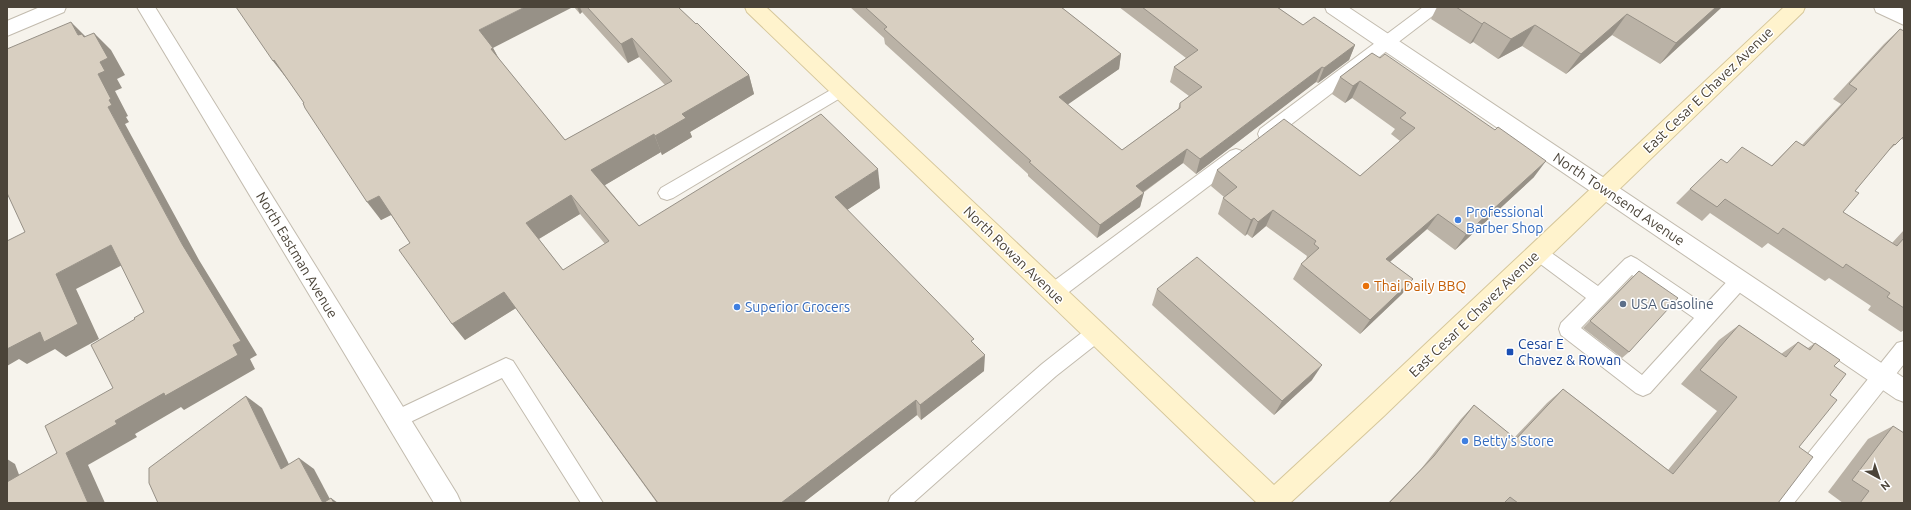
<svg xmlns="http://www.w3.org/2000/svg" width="1911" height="510" viewBox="0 0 1911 510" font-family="Ubuntu,sans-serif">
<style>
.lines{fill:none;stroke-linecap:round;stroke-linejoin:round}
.lane-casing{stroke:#c2bbae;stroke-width:2}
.street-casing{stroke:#c2bbae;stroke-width:2}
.secondary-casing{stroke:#d6c79b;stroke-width:2}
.lane{fill:#fff;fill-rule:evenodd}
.street{fill:#fff;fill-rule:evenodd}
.secondary{fill:#fff3cd;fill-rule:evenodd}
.wall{fill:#bab2a6;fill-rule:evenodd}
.shaded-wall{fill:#979187}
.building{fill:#d8cfc1;stroke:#979187;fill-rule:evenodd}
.shop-dot{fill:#3f7fe0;stroke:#fff;stroke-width:1.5}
.food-dot{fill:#e8710a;stroke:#fff;stroke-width:1.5}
.service-dot{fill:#5c6f8a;stroke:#fff;stroke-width:1.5}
.transit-dot{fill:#1a4fb4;stroke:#fff;stroke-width:1.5}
.labels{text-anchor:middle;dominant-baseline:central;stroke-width:3;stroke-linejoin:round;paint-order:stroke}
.street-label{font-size:14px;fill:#4b4439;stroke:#fff}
.shop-label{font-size:14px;fill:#366cbe;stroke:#fff;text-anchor:start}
.food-label{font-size:14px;fill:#c56008;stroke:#fff;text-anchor:start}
.service-label{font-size:14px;fill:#4e5e75;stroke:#fff;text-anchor:start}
.transit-label{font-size:14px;fill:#164399;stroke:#fff;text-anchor:start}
</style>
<rect width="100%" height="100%" fill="#f6f3ec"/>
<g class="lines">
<g class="lane-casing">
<g id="lane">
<path d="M 1423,7 L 1442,7 L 1439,11 L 1272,139 L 1266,140 L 1260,139 L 1258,134 L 1260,129 Z"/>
<path d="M 841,84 L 847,86 L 849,90 L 847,94 L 673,198 L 667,200 L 661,198 L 658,193 L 661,188 Z"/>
<path d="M 1236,149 L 1242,151 L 1244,156 L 1242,161 L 1061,298 L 1054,300 L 1047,298 L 1045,292 L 1047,286 L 1230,151 Z"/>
<path d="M 1537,244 L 1543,247 L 1598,286 L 1625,259 L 1631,256 L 1637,259 L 1705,305 L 1734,274 L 1740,272 L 1746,274 L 1749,280 L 1746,286 L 1650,393 L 1643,396 L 1636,393 L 1561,335 L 1559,329 L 1561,323 L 1586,298 L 1531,257 L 1528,252 L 1531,247 ZM 1632,275 L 1694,318 L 1642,375 L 1581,328 Z"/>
<path d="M 1096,325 L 1103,327 L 1105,333 L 1103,339 L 1056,376 L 913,503 L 888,503 L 891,496 L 1042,364 L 1089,327 Z"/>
<path d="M 1904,341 L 1904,364 L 1794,503 L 1771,503 L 1774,496 L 1897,343 Z"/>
<path d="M 506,358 L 513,361 L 603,503 L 581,503 L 502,378 L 404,425 L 397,428 L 390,425 L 387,419 L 390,413 Z"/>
</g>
</g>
<g class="street-casing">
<g id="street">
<path d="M 40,7 L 66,7 L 64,12 L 7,36 L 7,21 Z"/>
<path d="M 137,7 L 155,7 L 457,494 L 461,503 L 434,503 Z"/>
<path d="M 1325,7 L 1348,7 L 1904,378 L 1904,402 L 1896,399 L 1327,12 Z"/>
<path d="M 1874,7 L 1899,7 L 1904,10 L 1904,25 L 1876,12 Z"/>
</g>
</g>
<g class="secondary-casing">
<path id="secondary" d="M 745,7 L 766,7 L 1274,485 L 1366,400 L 1784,7 L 1805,7 L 1803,12 L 1384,416 L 1290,503 L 1257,503 L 747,12 Z"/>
</g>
<use href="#lane" class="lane"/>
<use href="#street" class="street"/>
<use href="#secondary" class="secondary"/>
</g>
<g class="wall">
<path d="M 574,7 L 678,7 L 749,75 L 754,94 L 690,132 L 692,137 L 662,155 L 661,152 L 605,185 L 639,226 L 880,188 L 847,210 L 974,344 L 984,371 L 921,420 L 917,415 L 803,503 L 657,503 L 516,308 L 465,340 L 452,324 L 410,243 L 391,215 L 381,220 L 304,103 L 288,80 L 273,61 L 493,48 L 499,59 L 565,140 L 665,85 L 639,57 L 628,63 L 582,12 L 580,14 ZM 580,214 L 605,244 L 563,270 L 539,239 Z"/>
<path d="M 850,7 L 1061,7 L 1121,54 L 1119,69 L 1067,104 L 1122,150 L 1178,109 L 1180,103 L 1189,96 L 1170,82 L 1174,67 L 1186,58 L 1119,7 L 1277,7 L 1303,25 L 1355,45 L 1349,60 L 1318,83 L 1316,82 L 1196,174 L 1183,163 L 1143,193 L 1140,207 L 1097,238 L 1028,176 L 1028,174 L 885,44 L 884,38 Z"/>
<path d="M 1437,7 L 1722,7 L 1660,64 L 1612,35 L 1566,74 L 1522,46 L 1498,59 L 1473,42 L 1470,44 L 1431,19 Z"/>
<path d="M 1900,29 L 1904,31 L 1904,140 L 1901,139 L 1895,145 L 1887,152 L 1855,191 L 1843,212 L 1892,243 L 1904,230 L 1904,330 L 1901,332 L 1868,310 L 1871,306 L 1829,278 L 1825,281 L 1768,243 L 1762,248 L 1710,213 L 1702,221 L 1676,203 L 1690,189 L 1727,163 L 1771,166 L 1796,141 L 1802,145 L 1841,104 L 1833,99 L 1884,44 Z"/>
<path d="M 1372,53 L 1534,177 L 1455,250 L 1427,229 L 1390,262 L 1413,279 L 1402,294 L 1360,334 L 1293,279 L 1301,264 L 1306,259 L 1307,256 L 1266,226 L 1252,238 L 1247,234 L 1245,236 L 1218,214 L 1223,198 L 1224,197 L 1211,186 L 1217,170 L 1360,176 L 1400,141 L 1391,134 L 1395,129 L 1352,98 L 1345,103 L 1332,94 L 1340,77 Z"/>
<path d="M 1632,277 L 1629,352 L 1622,358 L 1583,328 Z"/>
<path d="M 1157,289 L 1312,380 L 1274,415 L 1152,305 Z"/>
<path d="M 1739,325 L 1781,354 L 1798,342 L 1808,348 L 1815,343 L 1834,366 L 1830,395 L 1799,447 L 1778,503 L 1388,503 L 1421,469 L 1461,419 L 1474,405 L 1514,438 L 1547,403 L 1563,389 L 1668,470 L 1717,411 L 1681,384 L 1719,340 Z"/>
<path d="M 1893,426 L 1904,503 L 1843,503 L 1828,492 L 1868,439 Z"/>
</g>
<g class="shaded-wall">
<path d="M 525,7 L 573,7 L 489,50 L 479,30 Z"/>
<path d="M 577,7 L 580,7 L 582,12 L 580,14 Z"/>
<path d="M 1716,7 L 1722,7 L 1660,64 L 1676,43 Z"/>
<path d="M 1627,14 L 1612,35 L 1566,74 L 1581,54 Z"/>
<path d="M 71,22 L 88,39 L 78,35 Z"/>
<path d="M 1484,22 L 1473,42 L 1470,44 L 1482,24 Z"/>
<path d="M 1535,25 L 1522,46 L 1498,59 L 1511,39 Z"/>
<path d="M 94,33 L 111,50 L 125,75 L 117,79 L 122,88 L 115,91 L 128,116 L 126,117 L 129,122 L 125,124 L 199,260 L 257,355 L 250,359 L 255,369 L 184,410 L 181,407 L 135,434 L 137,437 L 88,465 L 105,503 L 88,503 L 66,453 L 115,421 L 182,244 L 108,107 L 109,100 L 98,74 L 100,62 Z"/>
<path d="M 632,38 L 639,57 L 628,63 L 621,44 Z"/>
<path d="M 1355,45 L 1349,60 L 1318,83 L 1324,68 Z"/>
<path d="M 493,48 L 504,68 L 491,49 Z"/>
<path d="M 1121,54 L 1119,69 L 1057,112 L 1059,97 Z"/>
<path d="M 274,60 L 289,80 L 288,80 L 273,61 Z"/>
<path d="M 1322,67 L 1316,82 L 1196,174 L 1200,159 Z"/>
<path d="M 749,75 L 754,94 L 690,132 L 692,137 L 662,155 L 655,136 L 682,114 Z"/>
<path d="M 1360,81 L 1352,98 L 1345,103 L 1353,86 Z"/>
<path d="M 654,134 L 661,152 L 600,188 L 591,170 Z"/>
<path d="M 1187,149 L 1183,163 L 1132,200 L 1136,186 Z"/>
<path d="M 1546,161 L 1534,177 L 1455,250 L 1466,234 Z"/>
<path d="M 878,169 L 880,188 L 838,216 L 835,197 Z"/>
<path d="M 1144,193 L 1140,207 L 1097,238 L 1100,225 Z"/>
<path d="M 571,195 L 580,214 L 537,240 L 526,223 Z"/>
<path d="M 379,196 L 393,214 L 381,220 L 367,202 Z"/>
<path d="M 1273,210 L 1266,226 L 1252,238 L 1258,222 Z"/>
<path d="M 1438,214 L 1427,229 L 1376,274 L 1386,259 Z"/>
<path d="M 1254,218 L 1247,234 L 1245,236 L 1251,220 Z"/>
<path d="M 111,245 L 130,261 L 76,289 L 99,339 L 66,357 L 55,349 L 27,364 L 19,359 L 7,366 L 7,346 L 56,274 Z"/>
<path d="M 1413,279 L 1402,294 L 1360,334 L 1370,320 Z"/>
<path d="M 504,292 L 516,308 L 465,340 L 452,324 Z"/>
<path d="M 985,355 L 984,371 L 921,420 L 920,405 Z"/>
<path d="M 1322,365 L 1312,380 L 1274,415 L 1282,401 Z"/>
<path d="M 246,396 L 262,408 L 296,479 L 281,469 Z"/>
<path d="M 916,400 L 917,415 L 803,503 L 781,503 Z"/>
<path d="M 299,458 L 314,469 L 332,503 L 323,503 Z"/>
<path d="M 7,459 L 15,464 L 27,496 L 7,486 Z"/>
<path d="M 331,498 L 338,503 L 334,503 Z"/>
</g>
<g class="building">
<path d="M 236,7 L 525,7 L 479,30 L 493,48 L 491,49 L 565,140 L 672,81 L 632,38 L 621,44 L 587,7 L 678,7 L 696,24 L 697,23 L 749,75 L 682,114 L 686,118 L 655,136 L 654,134 L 591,170 L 639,226 L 821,114 L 878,169 L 835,197 L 974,339 L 971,341 L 985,355 L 920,405 L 916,400 L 781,503 L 658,503 L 504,292 L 452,324 L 399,250 L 410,243 L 379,196 L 367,202 L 305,108 L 303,103 L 304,103 L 274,60 L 273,61 ZM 571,195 L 609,241 L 563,270 L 526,223 Z"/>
<path d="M 865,7 L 1061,7 L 1121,54 L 1059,97 L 1122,150 L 1180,108 L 1180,103 L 1202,87 L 1174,67 L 1198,50 L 1142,7 L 1277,7 L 1303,25 L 1314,17 L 1355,45 L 1324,68 L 1322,67 L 1200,159 L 1187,149 L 1136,186 L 1144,193 L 1100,225 L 1029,162 L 1031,161 L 884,29 L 887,27 Z"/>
<path d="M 1456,7 L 1716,7 L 1676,43 L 1627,14 L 1581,54 L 1535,25 L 1511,39 L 1484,22 L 1482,24 Z"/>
<path d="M 71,22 L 78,35 L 82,34 L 84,37 L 94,33 L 108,58 L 100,62 L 105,71 L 98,74 L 111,99 L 109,100 L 112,105 L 108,107 L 182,244 L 241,341 L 233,345 L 238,355 L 165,396 L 164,393 L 115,421 L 117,424 L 66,453 L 88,503 L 7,503 L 7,482 L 57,453 L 45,426 L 113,388 L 91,345 L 135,319 L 134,318 L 144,312 L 111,245 L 56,274 L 78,324 L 44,342 L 40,332 L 7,349 L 7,241 L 25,232 L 7,193 L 7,49 Z"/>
<path d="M 1900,29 L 1904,31 L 1904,136 L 1895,145 L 1894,144 L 1855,191 L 1859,193 L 1843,212 L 1897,246 L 1904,238 L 1904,308 L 1887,297 L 1890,293 L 1846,264 L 1843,268 L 1783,228 L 1778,234 L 1725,199 L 1717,207 L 1690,189 L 1721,159 L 1727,163 L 1742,147 L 1772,166 L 1796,141 L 1804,146 L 1857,89 L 1849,84 Z"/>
<path d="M 1372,53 L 1380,58 L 1385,54 L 1495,130 L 1498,127 L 1546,161 L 1466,234 L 1438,214 L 1386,259 L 1413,279 L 1370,320 L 1301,264 L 1319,248 L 1314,244 L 1316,241 L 1273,210 L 1258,222 L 1254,218 L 1251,220 L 1223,198 L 1237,187 L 1217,170 L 1284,119 L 1360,176 L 1415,128 L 1400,118 L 1406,113 L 1360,81 L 1353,86 L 1340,77 Z"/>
<path d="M 1197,257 L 1322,365 L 1282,401 L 1157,289 Z"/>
<path d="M 1639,271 L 1678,298 L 1629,352 L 1590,321 Z"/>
<path d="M 1739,325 L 1786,357 L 1798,342 L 1810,350 L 1815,343 L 1840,360 L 1834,366 L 1846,374 L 1830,395 L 1837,400 L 1799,447 L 1813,457 L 1778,503 L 1518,503 L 1510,497 L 1504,503 L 1389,503 L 1434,456 L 1474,405 L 1516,439 L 1563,389 L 1673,474 L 1737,397 L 1700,370 Z"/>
<path d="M 246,396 L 281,469 L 299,458 L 323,503 L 158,503 L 149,483 L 149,468 Z"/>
<path d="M 1893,426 L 1904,433 L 1904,503 L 1860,503 L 1869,491 L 1852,480 Z"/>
<path d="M 331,498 L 334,503 L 323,503 Z"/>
</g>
<g class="shop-dot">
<circle cx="1458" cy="220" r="4"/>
<circle cx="737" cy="307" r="4"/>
<circle cx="1465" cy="441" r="4"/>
</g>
<circle class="food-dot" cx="1366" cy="286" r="4"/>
<circle class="service-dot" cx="1623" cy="304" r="4"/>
<rect class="transit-dot" x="1506" y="348" width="8" height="8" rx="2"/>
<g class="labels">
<g class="street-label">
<text transform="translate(1708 90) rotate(-44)">East Cesar E Chavez Avenue</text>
<text transform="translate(1619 199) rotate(34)">North Townsend Avenue</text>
<text transform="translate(297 255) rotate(59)">North Eastman Avenue</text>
<text transform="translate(1014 255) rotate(44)">North Rowan Avenue</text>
<text transform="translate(1474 314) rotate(-44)">East Cesar E Chavez Avenue</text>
</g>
<g class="shop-label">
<text x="1466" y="212">Professional<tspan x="1466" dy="16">Barber Shop</tspan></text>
<text x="745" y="307">Superior Grocers</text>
<text x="1473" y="441">Betty's Store</text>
</g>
<g class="food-label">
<text x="1374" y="286">Thai Daily BBQ</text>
</g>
<g class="service-label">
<text x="1631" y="304">USA Gasoline</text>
</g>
<g class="transit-label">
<text x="1518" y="344">Cesar E<tspan x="1518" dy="16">Chavez &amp; Rowan</tspan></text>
</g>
</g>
<rect width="1911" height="510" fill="none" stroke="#4b4439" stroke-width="16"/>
<g transform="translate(1879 478) rotate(140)" stroke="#ffffff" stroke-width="3" paint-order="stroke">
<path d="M0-3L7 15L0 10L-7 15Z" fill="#4b4439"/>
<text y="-6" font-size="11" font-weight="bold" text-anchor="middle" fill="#4b4439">N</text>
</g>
</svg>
